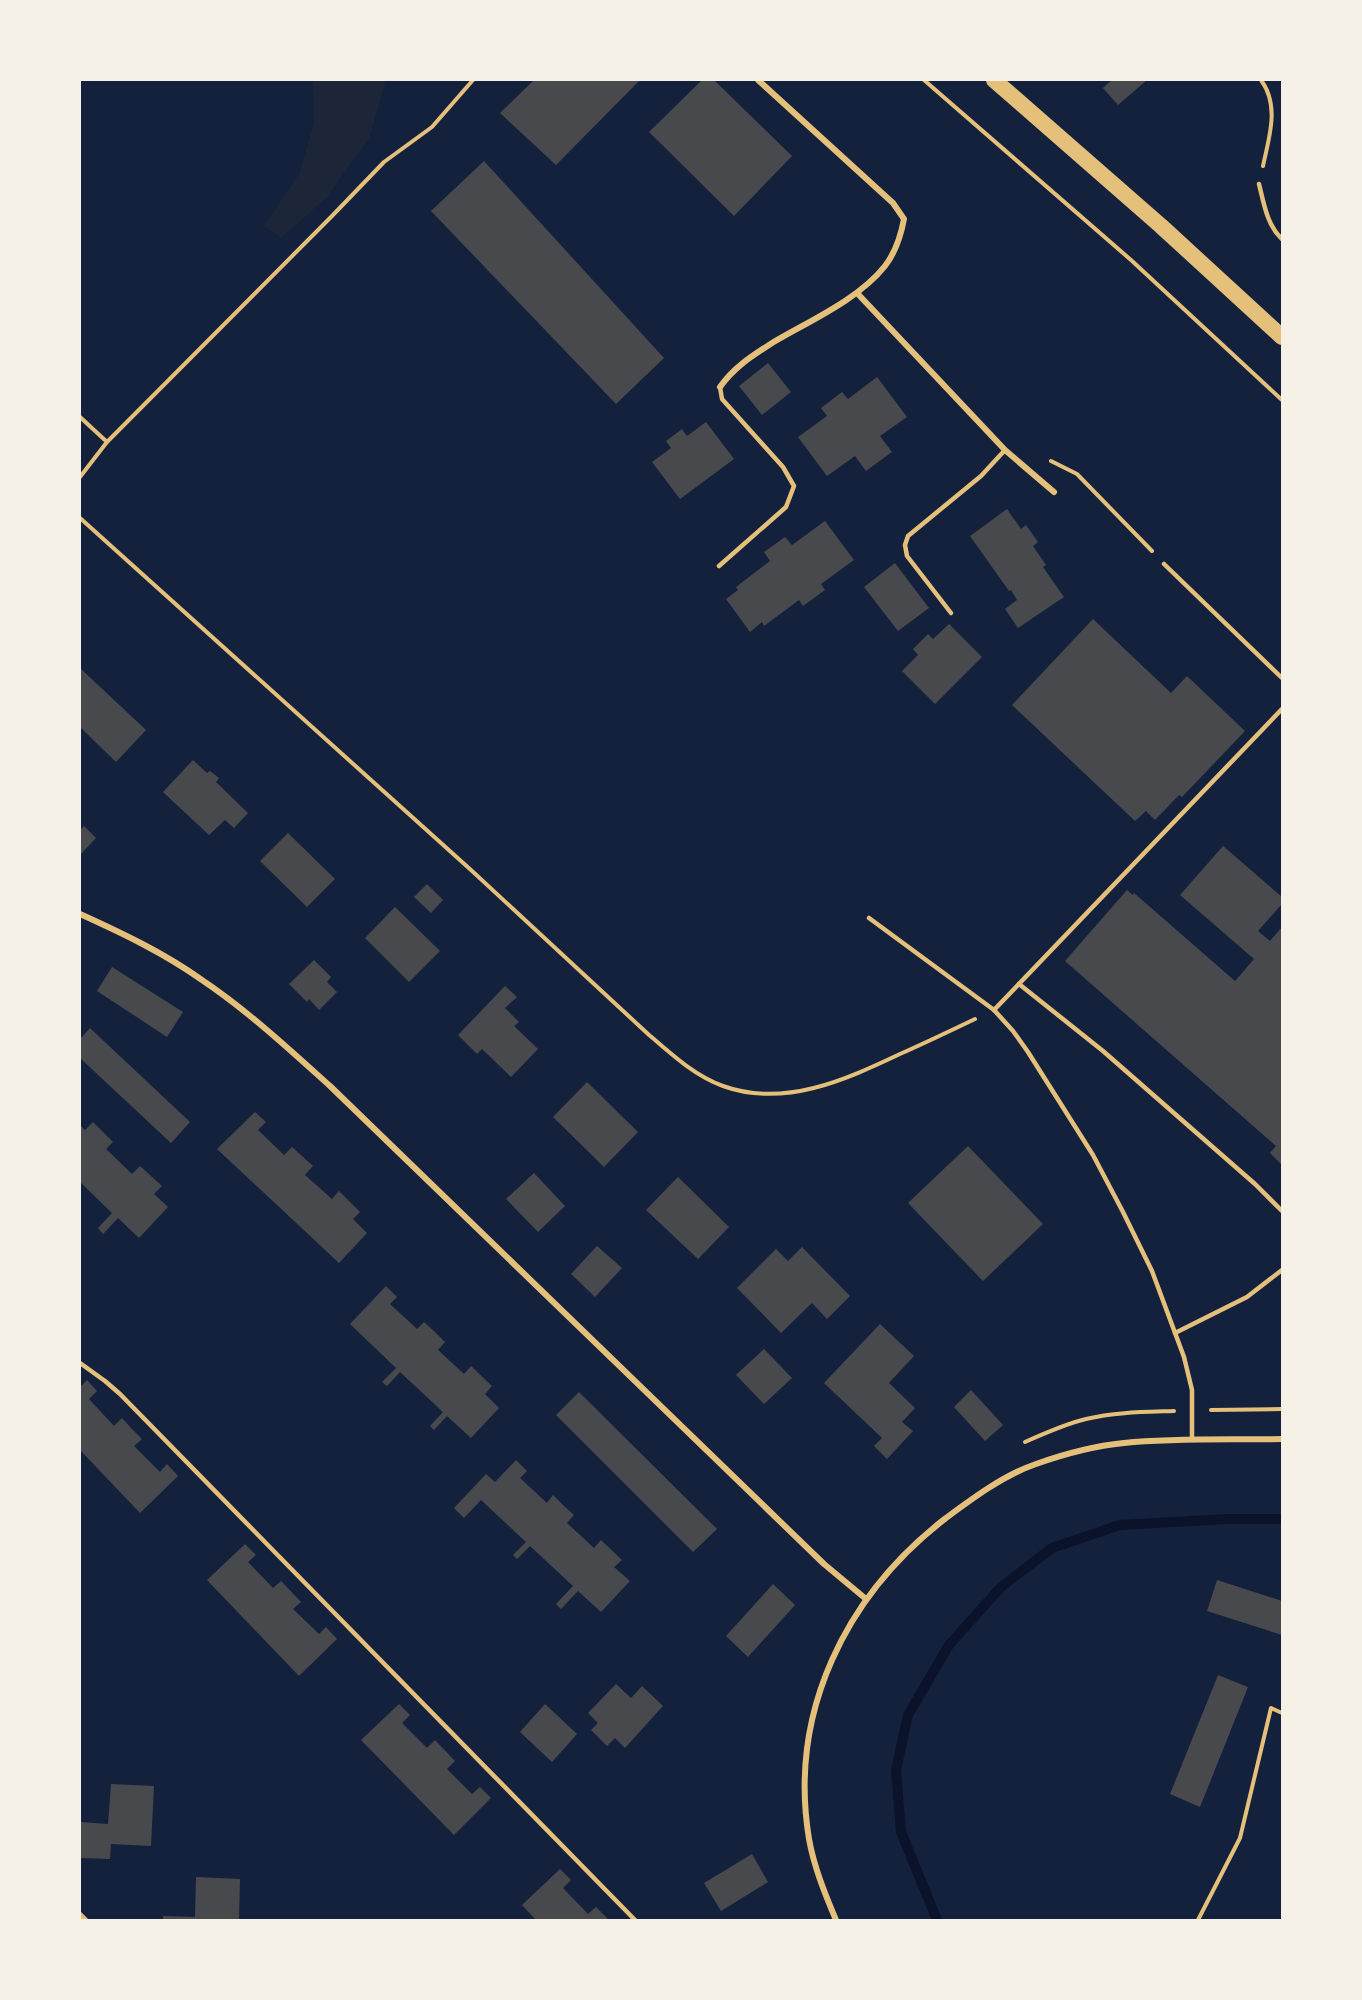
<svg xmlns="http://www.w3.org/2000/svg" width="1362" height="2000" viewBox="0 0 1362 2000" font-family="'Roboto Serif',serif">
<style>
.green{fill:#1d2539}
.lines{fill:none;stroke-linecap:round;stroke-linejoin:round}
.stream{stroke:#0b132b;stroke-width:10}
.building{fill:#48494c}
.path{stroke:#e5c07b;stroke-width:4}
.service{stroke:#e5c07b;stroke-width:4.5}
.minor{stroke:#e5c07b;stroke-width:6}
.trunk{stroke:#e5c07b;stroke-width:16}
</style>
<rect width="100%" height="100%" fill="#14213d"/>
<path class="green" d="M 313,80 L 386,80 L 369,139 L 349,165 L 328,196 L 281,238 L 264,226 L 299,174 L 314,123 Z"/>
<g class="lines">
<path class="stream" d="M 937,1920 L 901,1832 L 896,1770 L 908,1715 L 949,1645 L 1001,1587 L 1052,1548 L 1120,1525 L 1227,1519 L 1282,1519"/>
</g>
<g class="building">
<path d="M 534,80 L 640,80 L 556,165 L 500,113 Z"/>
<path d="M 702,80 L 714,80 L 792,156 L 734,216 L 649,132 Z"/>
<path d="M 1112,80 L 1147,80 L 1118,105 L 1103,88 Z"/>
<path d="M 484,161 L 664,358 L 616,404 L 431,211 Z"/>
<path d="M 768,363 L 791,392 L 762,415 L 739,386 Z"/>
<path d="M 877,377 L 907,417 L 880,436 L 892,452 L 866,471 L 855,456 L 827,476 L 798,437 L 827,416 L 821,408 L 842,392 L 848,399 Z"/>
<path d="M 706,422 L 734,459 L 680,499 L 652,462 L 671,448 L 666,441 L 682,429 L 687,436 Z"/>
<path d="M 1007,509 L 1021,529 L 1026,525 L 1038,542 L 1033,546 L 1046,565 L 1043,567 L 1064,597 L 1018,628 L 1005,609 L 1017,600 L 1011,590 L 1009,591 L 970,536 Z"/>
<path d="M 825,521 L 854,560 L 821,584 L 825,590 L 803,606 L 799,600 L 764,626 L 762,622 L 750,632 L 726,599 L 738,590 L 736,587 L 770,561 L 764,552 L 785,537 L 792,545 Z"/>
<path d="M 895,563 L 929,608 L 898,631 L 864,587 Z"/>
<path d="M 1093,619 L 1171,693 L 1187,676 L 1245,731 L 1182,797 L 1179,795 L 1155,820 L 1146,811 L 1135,821 L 1012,705 Z"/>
<path d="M 949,624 L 982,657 L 935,704 L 902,671 L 918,655 L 913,649 L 928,634 L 933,639 Z"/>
<path d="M 80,668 L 146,730 L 116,762 L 80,727 Z"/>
<path d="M 193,760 L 207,773 L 210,771 L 219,778 L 216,782 L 248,813 L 234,828 L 225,820 L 209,835 L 163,792 Z"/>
<path d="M 84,826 L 96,838 L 80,855 L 80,830 Z"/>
<path d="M 288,833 L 335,879 L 307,907 L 260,861 Z"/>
<path d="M 1223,846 L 1282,897 L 1282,904 L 1258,931 L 1270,941 L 1282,927 L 1282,1165 L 1270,1153 L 1276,1146 L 1065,961 L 1127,890 L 1133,895 L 1134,893 L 1235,981 L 1254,959 L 1180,895 Z"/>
<path d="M 427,884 L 443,900 L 431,913 L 414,897 Z"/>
<path d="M 395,907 L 440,951 L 409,982 L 365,938 Z"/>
<path d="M 314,960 L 331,977 L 327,982 L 337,992 L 319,1010 L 309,999 L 307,1002 L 289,984 Z"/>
<path d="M 112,967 L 183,1012 L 167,1037 L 97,991 Z"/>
<path d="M 505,986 L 517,997 L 505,1008 L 519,1022 L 514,1026 L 538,1049 L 511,1077 L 482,1049 L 477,1054 L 458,1035 Z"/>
<path d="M 90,1028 L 190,1122 L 171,1143 L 80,1058 L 80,1039 Z"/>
<path d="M 587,1082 L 638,1132 L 604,1167 L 553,1117 Z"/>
<path d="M 255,1112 L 266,1122 L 258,1130 L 284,1155 L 292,1147 L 313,1166 L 305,1175 L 332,1199 L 339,1191 L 360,1212 L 353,1219 L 367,1233 L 339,1263 L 217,1149 Z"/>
<path d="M 93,1122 L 113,1142 L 106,1149 L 132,1174 L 140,1166 L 162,1186 L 154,1194 L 168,1207 L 139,1238 L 118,1218 L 103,1234 L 98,1228 L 112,1213 L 80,1182 L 80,1125 L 85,1130 Z"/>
<path d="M 968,1146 L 1043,1224 L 983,1281 L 908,1203 Z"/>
<path d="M 534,1173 L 565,1206 L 538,1232 L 506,1199 Z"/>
<path d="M 678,1177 L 729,1227 L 698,1259 L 646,1210 Z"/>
<path d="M 597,1246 L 622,1268 L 595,1297 L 571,1274 Z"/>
<path d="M 802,1247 L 850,1296 L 827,1319 L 812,1303 L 781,1333 L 737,1288 L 776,1249 L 788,1261 Z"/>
<path d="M 386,1286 L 397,1297 L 390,1304 L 417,1329 L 424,1322 L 435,1332 L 445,1342 L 438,1350 L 464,1374 L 471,1366 L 492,1386 L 485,1394 L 499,1408 L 471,1438 L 447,1416 L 434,1430 L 430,1426 L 443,1412 L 400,1372 L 387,1386 L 382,1382 L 396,1368 L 350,1324 Z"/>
<path d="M 880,1324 L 914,1356 L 889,1383 L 915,1408 L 902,1422 L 913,1431 L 887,1459 L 874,1446 L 882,1438 L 824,1383 Z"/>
<path d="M 764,1349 L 792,1378 L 764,1404 L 736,1375 Z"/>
<path d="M 87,1380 L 97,1391 L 89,1399 L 114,1426 L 122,1418 L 131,1428 L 142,1439 L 134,1446 L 160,1472 L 167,1464 L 178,1476 L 140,1513 L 80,1450 L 80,1387 Z"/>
<path d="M 971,1390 L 1003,1425 L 985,1441 L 954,1407 Z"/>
<path d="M 579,1392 L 717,1529 L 693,1552 L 556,1415 Z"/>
<path d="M 516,1460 L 527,1471 L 520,1478 L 547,1503 L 553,1495 L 564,1506 L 574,1515 L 567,1523 L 594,1548 L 601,1540 L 622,1560 L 614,1567 L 630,1581 L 601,1612 L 578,1591 L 561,1609 L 556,1604 L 573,1586 L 530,1546 L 517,1559 L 513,1555 L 526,1542 L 481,1500 L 464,1518 L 454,1508 L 486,1474 L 495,1482 Z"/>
<path d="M 245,1544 L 256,1555 L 248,1562 L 273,1588 L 281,1581 L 301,1602 L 293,1609 L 319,1634 L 326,1627 L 337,1639 L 299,1676 L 207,1580 Z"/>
<path d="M 1217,1580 L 1282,1601 L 1282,1635 L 1207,1611 Z"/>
<path d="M 773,1584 L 795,1605 L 748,1657 L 726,1636 Z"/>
<path d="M 1218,1675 L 1248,1687 L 1200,1807 L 1170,1794 Z"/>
<path d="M 616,1684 L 631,1698 L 642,1686 L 663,1706 L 625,1748 L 615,1738 L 607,1746 L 591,1730 L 598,1723 L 588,1713 Z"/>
<path d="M 399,1704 L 410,1715 L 402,1723 L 427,1748 L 435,1740 L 455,1761 L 447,1769 L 472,1794 L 480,1787 L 491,1798 L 454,1835 L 361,1740 Z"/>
<path d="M 545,1704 L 577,1734 L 552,1762 L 520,1732 Z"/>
<path d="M 111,1784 L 154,1786 L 151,1846 L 111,1844 L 110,1859 L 80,1858 L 80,1822 L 108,1824 Z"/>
<path d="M 752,1854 L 768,1882 L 721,1911 L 704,1883 Z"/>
<path d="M 560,1869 L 571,1880 L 563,1888 L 588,1914 L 596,1907 L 609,1920 L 536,1920 L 522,1905 Z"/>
<path d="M 196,1877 L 240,1879 L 239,1920 L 163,1920 L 163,1916 L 195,1917 Z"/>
</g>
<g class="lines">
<g class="path">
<path d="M 924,80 L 1131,260 L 1282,400"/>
<path d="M 1261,80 C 1280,106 1269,137 1263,166"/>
<path d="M 80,417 L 107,442"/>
<path d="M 1051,461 L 1077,474 L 1152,551"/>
<path d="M 80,477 L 107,442 L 332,216 L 384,162 L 432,127 L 473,80"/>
<path d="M 80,518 L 471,870 L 648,1034 C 671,1054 695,1076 723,1086 C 784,1108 845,1080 900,1054 C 925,1043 950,1031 975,1019"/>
<path d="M 1211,1410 L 1282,1409"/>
<path d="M 1025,1442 C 1045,1433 1065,1424 1086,1419 C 1115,1412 1145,1412 1174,1411"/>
<path d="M 1198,1920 L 1240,1838 L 1271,1708 L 1282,1713"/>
</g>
<g class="service">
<path d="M 1259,184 C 1264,204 1267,225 1282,239"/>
<path d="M 1164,564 L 1282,678"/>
<path d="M 719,566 L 786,507 L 794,486 L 783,467 L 722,399 L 720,387"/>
<path d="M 951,613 L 907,556 L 905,545 L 908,536 L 981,476 L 1005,450"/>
<path d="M 869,918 L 994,1010 L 1013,1031 L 1028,1052 L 1093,1155 L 1123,1212 L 1152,1271 L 1184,1357 L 1192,1390 L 1192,1440"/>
<path d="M 1019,984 L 1103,1051 L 1255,1184 L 1282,1211"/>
<path d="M 994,1010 L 1282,709"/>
<path d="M 1175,1333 L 1247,1297 L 1282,1270"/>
<path d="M 80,1363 L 105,1381 L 120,1394 L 635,1920"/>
</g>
<g class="minor">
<path d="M 857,293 L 1005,450 L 1054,492"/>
<path d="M 720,387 C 734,367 752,356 772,343 C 809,321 858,300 885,266 C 895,253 901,235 904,219 L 893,203 L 758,80"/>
<path d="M 80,914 C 122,933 164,953 202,980 C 248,1011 289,1049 330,1086 L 824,1564 L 866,1599"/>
<path d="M 80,1915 L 85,1920"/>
<path d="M 836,1920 C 825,1894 814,1867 809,1839 C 788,1712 846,1595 946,1518 C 973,1498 1004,1475 1036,1464 C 1064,1454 1094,1446 1124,1443 C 1176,1438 1230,1440 1282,1439"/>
</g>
<path class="trunk" d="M 994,80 L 1161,226 L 1282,337"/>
</g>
<rect width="1362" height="2000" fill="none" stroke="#f6f1e7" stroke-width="162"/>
</svg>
